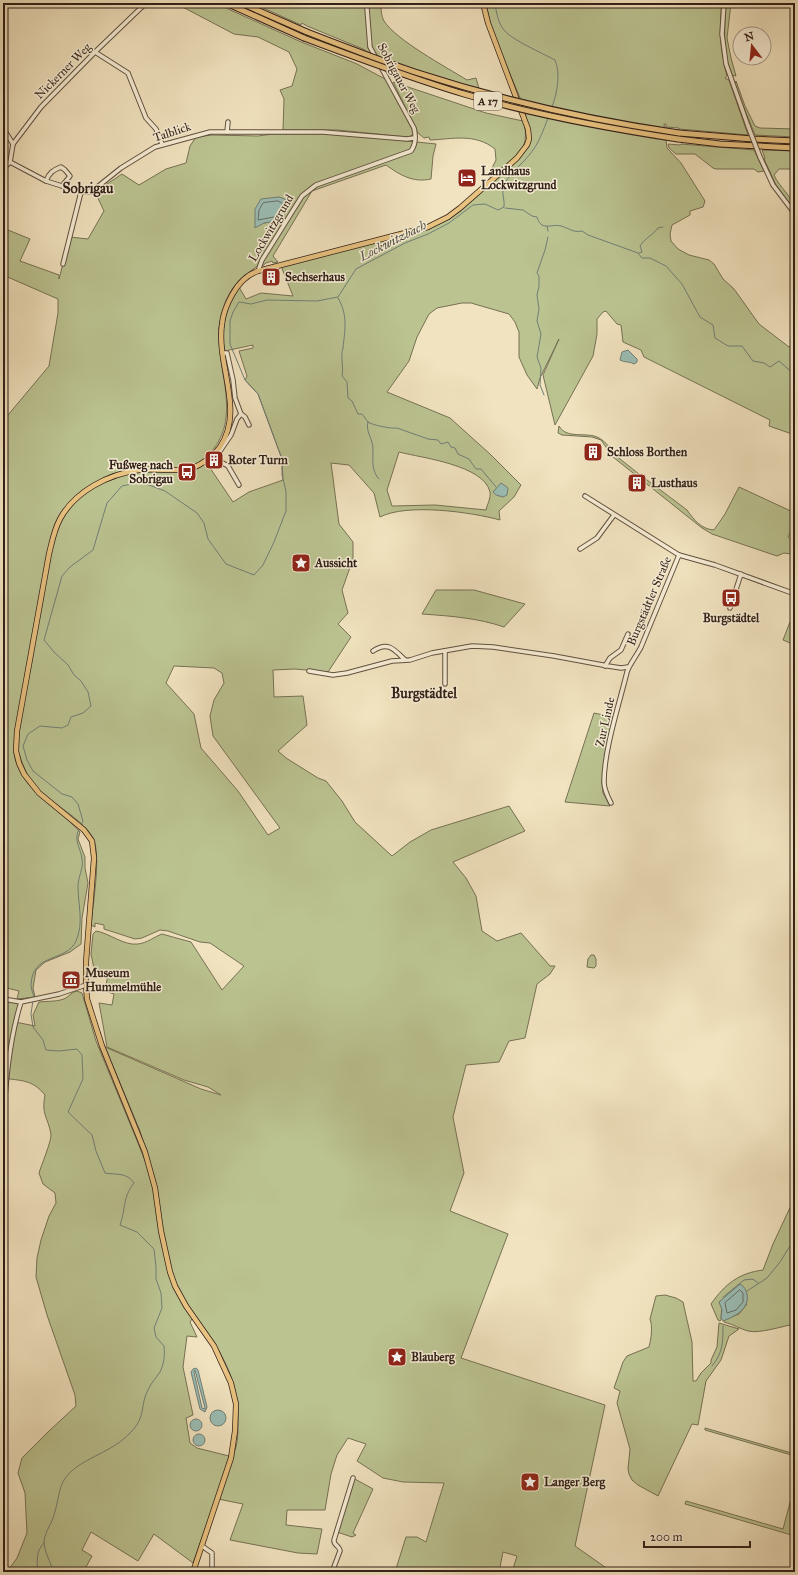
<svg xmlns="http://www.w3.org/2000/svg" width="798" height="1575" viewBox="0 0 798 1575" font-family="'IM FELL Great Primer',serif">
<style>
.green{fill:#bbc391;stroke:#767154;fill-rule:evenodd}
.water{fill:#9bbeb5;stroke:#717e76;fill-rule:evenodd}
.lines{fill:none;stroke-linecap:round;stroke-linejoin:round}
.shore{stroke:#666e66;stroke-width:1}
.stream{stroke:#717e76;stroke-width:1}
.minor-casing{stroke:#615041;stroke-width:5.5}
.major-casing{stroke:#311f17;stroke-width:6}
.highway-casing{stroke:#311f17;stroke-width:7}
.minor{stroke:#f6edd5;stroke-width:3.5}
.major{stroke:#e8c280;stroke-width:4.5}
.highway{stroke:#e8c280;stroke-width:5}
.minor-bridge-casing{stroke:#615041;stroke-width:5.5;stroke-linecap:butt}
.highway-bridge-casing{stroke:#311f17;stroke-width:7;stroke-linecap:butt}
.minor-bridge{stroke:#f6edd5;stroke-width:3.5}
.highway-bridge{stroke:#e8c280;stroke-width:5}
.labels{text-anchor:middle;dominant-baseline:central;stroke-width:3;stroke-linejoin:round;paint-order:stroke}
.shield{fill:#f6edd5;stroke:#6c5d50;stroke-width:1}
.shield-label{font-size:11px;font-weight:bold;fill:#311f17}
.street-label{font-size:12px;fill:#311f17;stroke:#f6edd5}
.poi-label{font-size:12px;font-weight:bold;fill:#311f17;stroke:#f6edd5;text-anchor:start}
.water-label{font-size:13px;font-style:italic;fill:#514f46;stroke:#f6edd5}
.quarter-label{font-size:14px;font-weight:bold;fill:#311f17;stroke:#f6edd5}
</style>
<rect width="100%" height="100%" fill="#f1e3bf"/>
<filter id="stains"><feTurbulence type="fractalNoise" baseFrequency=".005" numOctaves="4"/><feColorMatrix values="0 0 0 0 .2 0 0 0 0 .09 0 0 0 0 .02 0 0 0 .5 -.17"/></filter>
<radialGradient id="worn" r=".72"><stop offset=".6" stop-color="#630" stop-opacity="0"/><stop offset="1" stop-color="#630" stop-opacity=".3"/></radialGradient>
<g class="green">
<path d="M 175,3 L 215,3 L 299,41 L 357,64 L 387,80 L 414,133 L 411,136 L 407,137 L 337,130 L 283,130 L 284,99 L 280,90 L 292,86 L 297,69 L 289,52 L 258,37 L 234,34 Z"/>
<path d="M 252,3 L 381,3 C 381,10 381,15 384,21 C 396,40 446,67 467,80 L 476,78 L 480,92 L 516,103 L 487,96 L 377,59 L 368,47 L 373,56 L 363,49 L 307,26 L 302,23 L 301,25 Z"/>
<path d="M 495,3 L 722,3 C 719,28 720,51 727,76 L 725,78 L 729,80 L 748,135 L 679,129 L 679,128 L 666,127 L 666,124 L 664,124 L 667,148 L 681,163 L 705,201 L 703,207 L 690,211 L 690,215 L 672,225 L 670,234 L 671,241 L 678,249 L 689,255 L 709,260 L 714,264 L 723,279 L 734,289 L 759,324 L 789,347 L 795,342 L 795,435 L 769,426 L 770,420 L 644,357 L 641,350 L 623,342 L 621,325 L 617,324 L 606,311 L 603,312 L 597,319 L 597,334 L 593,356 L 555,425 L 543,375 L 559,339 L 540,378 L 537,389 L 527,375 L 519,357 L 519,332 L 515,322 L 509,314 L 471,303 L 462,303 L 437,308 L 429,314 L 417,337 L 409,361 L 387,392 L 450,418 L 490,454 L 521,485 L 514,497 L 499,511 L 500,520 C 471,512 407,503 380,517 L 374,493 L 349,465 L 331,463 L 339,524 L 353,542 L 353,559 L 342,590 L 348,613 L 338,624 L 351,637 L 328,672 L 295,669 L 273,670 L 274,697 L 303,696 L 307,725 L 278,751 L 286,758 L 318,778 L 326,781 L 342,801 L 355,822 L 392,856 L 410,842 L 431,830 L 509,806 L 525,831 L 453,862 L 466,878 L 476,896 L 482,931 L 497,941 L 521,933 L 550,966 L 555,966 L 550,974 L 537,984 L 525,1038 L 509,1041 L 499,1062 L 466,1065 L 453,1117 L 464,1173 L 450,1211 L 508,1234 L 461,1358 L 605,1405 L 575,1546 L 612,1572 L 512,1572 L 517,1556 L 503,1552 L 499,1572 L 395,1572 L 406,1537 L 417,1537 L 426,1542 L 444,1483 L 403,1482 L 383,1478 L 357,1461 L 366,1444 L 348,1438 L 337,1455 L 331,1474 L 325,1510 L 287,1510 L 286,1525 L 322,1529 L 317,1554 L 298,1553 L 230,1540 L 243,1504 L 218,1499 C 222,1486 226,1471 231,1458 C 232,1456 234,1453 235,1450 C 238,1442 238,1432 238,1423 C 239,1378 221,1350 194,1316 L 190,1322 L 197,1337 L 187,1336 L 183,1367 L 193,1415 L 186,1418 L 190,1443 L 197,1448 L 229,1456 L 222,1481 L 193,1563 L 154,1534 L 138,1561 L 91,1532 L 82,1550 L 92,1556 L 86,1567 L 94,1572 L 7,1572 L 17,1558 L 27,1533 L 25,1493 L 18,1473 L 22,1458 L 48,1432 L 76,1406 L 75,1395 L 47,1315 L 36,1277 L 37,1258 L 41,1240 L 49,1216 L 56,1203 L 55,1193 L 43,1184 L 39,1173 C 41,1166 52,1140 51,1134 C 48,1117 41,1115 45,1095 C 32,1079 21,1081 3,1078 L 3,999 L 21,1002 L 15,1022 L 35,1026 L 33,1015 L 39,1002 C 48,1001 58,1002 66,998 C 70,995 72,992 77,991 L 82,993 L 96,1041 L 138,1143 L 150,1174 L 152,1171 L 140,1131 L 105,1047 L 201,1089 L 221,1095 L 208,1087 L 184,1080 L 107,1047 L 99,1003 L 112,1005 L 114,994 L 105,991 L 108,974 L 95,973 L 91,954 L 93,934 L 96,931 C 109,933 124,946 138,944 C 147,943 154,937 162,934 L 191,942 L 222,990 L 244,966 L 210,943 L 200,942 L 168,931 L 160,930 L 142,938 L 135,939 L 104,929 L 104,925 L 95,923 L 95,927 L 91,925 C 93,903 100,863 95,843 C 90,824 56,806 42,793 C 30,782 24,769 19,754 L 14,753 C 20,791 57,806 80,832 L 78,839 L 85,857 L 85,868 L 88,883 L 82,918 L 81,944 L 70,952 L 45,962 L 36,970 L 33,988 L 35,997 L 17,999 L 19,991 L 3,987 L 3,421 L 49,366 L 58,313 L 58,299 L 3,275 L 3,242 L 8,230 L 30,239 L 20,261 L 59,275 L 59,279 L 70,237 L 88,239 L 104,211 L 95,192 L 122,174 L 139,185 L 166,169 L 186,163 L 190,146 L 196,137 L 212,135 L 258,136 L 273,134 L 339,134 L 436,144 L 433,156 L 431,179 C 413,183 400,175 386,165 L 312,191 L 273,256 L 278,262 L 273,263 L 272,261 L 266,263 L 261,267 L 259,266 L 261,262 C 255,269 248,272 242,278 C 235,284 228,295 225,303 C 223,310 220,319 219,327 C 216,374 246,422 204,459 L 233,502 L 249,492 L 283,480 L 282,459 L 258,394 L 245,380 L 247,376 L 239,351 L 253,348 L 253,345 L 225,351 C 219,328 227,306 239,287 L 246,299 L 261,293 L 293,296 L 281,266 L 449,219 L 462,210 L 515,162 L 524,153 L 530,130 L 521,100 L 493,34 L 486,4 ZM 289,201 L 282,220 L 264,223 ZM 399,452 C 422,458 484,465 490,492 C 491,498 487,505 486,510 L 435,505 L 392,506 L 387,490 ZM 174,666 L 214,668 L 222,673 L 224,683 L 214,700 L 210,716 L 213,736 L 280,828 L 268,835 L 238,791 L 201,748 L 194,714 L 166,683 Z"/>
<path d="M 726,3 L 731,3 L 727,38 L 731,58 L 736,76 L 731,75 C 723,51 724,28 726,3 Z"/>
<path d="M 736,81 L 745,106 L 755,126 L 760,128 L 795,129 L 795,137 L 755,135 L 734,84 Z"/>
<path d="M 393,82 L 486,113 L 523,121 C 533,151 511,161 491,179 L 489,174 L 496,160 L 495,149 C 475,133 453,139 430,140 L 429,137 L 424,138 L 418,133 Z"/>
<path d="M 668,144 L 680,145 L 681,144 L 754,150 L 764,171 L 758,172 L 754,169 L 716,169 L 713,168 L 695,154 L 676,154 L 669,148 Z"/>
<path d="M 762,150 L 795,151 L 795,169 L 779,169 L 774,175 C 779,187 795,199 795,211 L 776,185 L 764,159 L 765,158 Z"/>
<path d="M 559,426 C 567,440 587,431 599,438 C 607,442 613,453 620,459 C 642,477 665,493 687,510 C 694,520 701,529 714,530 L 725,514 L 739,487 L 795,513 L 795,523 L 788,537 L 795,541 L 795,548 L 792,554 L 784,553 L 777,556 L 712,534 L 702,528 L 613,457 L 601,440 L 592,437 L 562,435 L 558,433 Z"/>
<path d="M 436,590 L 474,590 L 525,604 L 504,627 C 478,618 451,616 422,614 Z"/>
<path d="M 790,622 L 795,624 L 795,645 L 783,640 Z"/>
<path d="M 594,713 L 613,717 L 602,783 L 603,793 L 610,806 L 565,802 Z"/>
<path d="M 591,955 L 594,955 L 596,959 L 596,966 L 594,968 L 587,967 L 588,959 Z"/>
<path d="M 795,1197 L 795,1324 C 783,1326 759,1334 748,1331 C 740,1329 733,1324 724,1322 L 724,1320 L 739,1314 L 747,1304 L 726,1297 L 722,1300 L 721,1320 L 720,1321 L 718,1320 L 711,1304 C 725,1284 739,1273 763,1270 L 773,1244 Z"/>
<path d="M 665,1295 L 676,1298 L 683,1302 L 692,1342 L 693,1381 L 696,1381 L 701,1373 L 711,1363 L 711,1360 L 717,1347 L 719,1323 L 739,1329 L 729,1336 L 721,1360 L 706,1381 L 698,1425 L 692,1424 L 658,1496 L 638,1485 L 632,1480 L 629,1474 L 628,1469 L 630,1449 L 617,1403 L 620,1391 L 614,1388 L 623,1362 L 627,1356 L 649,1347 C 651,1339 653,1327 650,1319 L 656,1296 Z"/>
<path d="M 705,1428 L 795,1454 L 795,1456 L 705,1430 Z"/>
<path d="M 353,1478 L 373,1489 L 353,1533 L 356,1535 L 352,1537 L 337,1532 Z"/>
<path d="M 795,1484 L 795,1536 L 685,1504 L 686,1501 L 783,1529 Z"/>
</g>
<g class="water">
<path d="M 279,197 L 290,201 L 282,220 L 264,223 L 255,228 L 255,209 L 261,199 Z"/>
<path d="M 628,350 L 637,359 L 637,362 L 634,364 C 630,361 625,363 620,360 L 622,352 Z"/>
<path d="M 501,483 L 508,488 L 507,495 L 503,497 L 496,495 L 493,492 Z"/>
<path d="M 740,1284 C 744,1286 746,1290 747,1294 C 750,1309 734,1317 723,1321 L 721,1318 L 722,1310 L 719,1302 Z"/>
<path d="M 196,1368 L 198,1370 L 207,1407 L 205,1412 L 200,1409 L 191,1372 L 193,1369 ZM 195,1370 L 205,1408 L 205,1409 L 202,1408 L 194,1372 Z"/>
<circle cx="218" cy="1418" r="8"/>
<circle cx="196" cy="1425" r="6"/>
<circle cx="199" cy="1440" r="6"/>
</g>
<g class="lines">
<g class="shore">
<path d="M 278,201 L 284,204 L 279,216 L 258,220 L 259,210 L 263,203 Z"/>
<path d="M 740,1290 L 743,1293 L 743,1302 L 736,1310 L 727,1313 L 725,1303 Z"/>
</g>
<g class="stream">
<path d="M 495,3 C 496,11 498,23 504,30 C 512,40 542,53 555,60 C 561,74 557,93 552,107"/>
<path d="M 505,208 L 523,210 L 532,216 L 537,217 C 538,220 539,223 542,225 C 547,228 555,224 561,226 C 569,228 573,233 582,231 L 588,235 L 638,253 L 642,258 L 650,258 L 666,266 L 682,284 L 700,317 L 713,325 L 715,338 L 728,346 L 742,346 L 753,361 L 764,363 L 770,367 L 779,361 L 795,375"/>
<path d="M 547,226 L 548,231"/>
<path d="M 639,253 L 642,252 L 640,246 C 645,238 653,235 658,228 L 663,227"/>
<path d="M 338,298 C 348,315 345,329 343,348 C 340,357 344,367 342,376 L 347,382 L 348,398 L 352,401 L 358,414 L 362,414 C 364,416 366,420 368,422 C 372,425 391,429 397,428 L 428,439 L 438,440 L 441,444 L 448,442 L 451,447 L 455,448 L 458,454 L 469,459 L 476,469 L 481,469 L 496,487"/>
<path d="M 544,395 L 540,385 L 541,368 L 537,357 L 541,334 L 537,321 L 539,309 L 537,295 L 539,286 L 539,276 L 537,273 L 545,250 L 548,237"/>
<path d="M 368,422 C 365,431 373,439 373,449 C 373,459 371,471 379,479"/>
<path d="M 81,825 L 83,821 L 78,804 L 72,797 L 62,794 L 33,771 L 27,760 L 23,746 L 28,734 L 40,726 L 62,728 L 68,725 L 71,717 L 83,713 L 91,706 L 88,692 L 81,681 L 74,675 L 68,665 L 54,652 L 44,640 L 62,576 L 70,567 L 93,550 L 107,503 L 122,486 L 141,482 L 165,491 L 197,513 L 204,523 L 208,539 L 226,564 L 254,575 L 263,565 L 274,542 L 286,511 L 286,491 L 282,475 L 282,459 L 258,394 L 245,380 L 230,344 L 230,321 L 233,312 L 239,302 L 251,304 L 267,300 L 317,301 L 338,297 L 356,269 L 405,243 L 428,234 L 449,223 L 473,205 L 485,204 L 498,210 L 504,207 C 505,201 502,195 503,189 C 506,175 522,165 530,154 C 539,143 543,131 548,118"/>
<path d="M 34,997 C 33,993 31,989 31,985 C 32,952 66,963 76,941 C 84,923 78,905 78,886 C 78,877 84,867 82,859 C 81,848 73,841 79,829"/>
<path d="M 33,1000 L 31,1014 L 33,1027 L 43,1040 L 46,1050 L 59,1051 L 77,1049 L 82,1055 L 83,1079 L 68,1112 L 92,1135 L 96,1151 L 105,1173 C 116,1175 127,1172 134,1183 C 122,1198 126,1209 120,1225 L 137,1232 L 154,1249 L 156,1267 L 156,1279 L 161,1293 L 162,1308 L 154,1328 L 156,1337 L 164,1346 C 165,1355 164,1364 160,1372 C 156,1378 151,1383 148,1390 C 140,1405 146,1416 132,1431 C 118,1447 99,1453 81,1464 C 55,1481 62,1492 53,1518 C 50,1526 44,1534 44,1543 C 45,1554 51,1562 53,1572"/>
<path d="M 747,1291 L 767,1278 L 780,1262 L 795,1238"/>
<path d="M 723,1297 L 744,1280 L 753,1279 L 758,1283"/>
<path d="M 712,1366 C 723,1353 723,1342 723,1326"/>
<path d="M 37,1572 C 38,1560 35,1552 44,1543"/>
</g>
<g class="minor-casing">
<g id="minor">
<path d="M 724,3 L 722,34 L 726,64 L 748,126"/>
<path d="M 95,52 L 128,73 L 146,118 L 156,129 L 162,144"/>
<path d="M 3,128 L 13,144"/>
<path d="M 227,132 L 228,122"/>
<path d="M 760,157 L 773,185 L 795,214"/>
<path d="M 10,162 L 46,181 L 81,192 L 91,192 L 121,168 L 155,147 L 210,132 L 323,132 L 407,139 L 414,138"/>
<path d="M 10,162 L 13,144 L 41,107 L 95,52 L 146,3"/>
<path d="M 3,169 L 10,162"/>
<path d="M 46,181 C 49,173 53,170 61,167 L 65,170 L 70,176 L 62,186"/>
<path d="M 63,264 L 81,192"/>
<path d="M 258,271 L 262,260 L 302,196 L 316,185 L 411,151 C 416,144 416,136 414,128 L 370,47 L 367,8 L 368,3"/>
<path d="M 241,414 L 245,417 L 249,425"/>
<path d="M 208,459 L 214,464 L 219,461 L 218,454 L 231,435 L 237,419 L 241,414 L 235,398 L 233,380 L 227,353 L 223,353"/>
<path d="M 219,461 L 228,466 L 239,485"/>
<path d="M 585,496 L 679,555 L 715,565 L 795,594"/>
<path d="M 580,549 L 597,538 L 614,515"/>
<path d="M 730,608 L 741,574"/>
<path d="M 373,651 C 388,641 394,649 405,660"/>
<path d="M 445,651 L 445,684"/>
<path d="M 605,666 L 610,658 L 621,650 L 628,634"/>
<path d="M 309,671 L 333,675 L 347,673 L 392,661 L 410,660 L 432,653 L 472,646 L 493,647 L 554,656 L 608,666 L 621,668 L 628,667"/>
<path d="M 611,803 C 608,797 604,790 604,782 C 604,750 619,705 627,672 C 629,665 637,655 641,647 L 679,555"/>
<path d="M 3,999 L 21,1002 L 59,994 L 86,985"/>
<path d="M 3,1122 C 6,1082 9,1041 21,1002"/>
<path d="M 202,1546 L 212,1553 L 212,1572"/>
<path d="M 332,1572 L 340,1551 C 340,1546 333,1545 334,1540 L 353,1478"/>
</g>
</g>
<g class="major-casing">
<path id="major" d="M 193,1572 L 231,1458 L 235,1431 L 236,1404 L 231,1383 L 214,1346 L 186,1306 L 175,1286 L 170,1272 L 161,1231 L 155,1188 L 145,1152 L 102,1046 L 87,999 L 86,985 L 86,962 L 94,858 L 92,841 L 84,830 L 39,793 L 24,774 L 19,763 L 16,751 L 17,731 L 49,554 C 52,542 54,530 60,519 C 75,491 109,474 139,470 C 156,468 174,472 191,469 C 202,464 213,457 220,447 C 245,410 216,365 222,324 C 223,314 227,304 232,295 C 238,284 246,275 258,271 L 428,227 L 448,217 L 460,208 L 517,158 L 527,145 L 529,139 L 528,129 L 488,23 L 483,3"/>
</g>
<g class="highway-casing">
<g id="highway">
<path d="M 226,3 L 304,38"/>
<path d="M 241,3 L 307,32"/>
<path d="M 679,133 L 753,139 L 795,141"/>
<path d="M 678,139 L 720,144 L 795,148"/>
</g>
</g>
<use href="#minor" class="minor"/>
<use href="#major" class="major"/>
<use href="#highway" class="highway"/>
<g class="minor-bridge-casing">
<path id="minor-bridge" d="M 748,126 L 760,157"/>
</g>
<g class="highway-bridge-casing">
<g id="highway-bridge">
<path d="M 307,32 C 343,46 379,60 415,72 C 501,100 590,120 679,133"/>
<path d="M 304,38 C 357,58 410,78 464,94 C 534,115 606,128 678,139"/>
</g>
</g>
<use href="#minor-bridge" class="minor-bridge"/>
<use href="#highway-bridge" class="highway-bridge"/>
</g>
<defs>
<g id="hotel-square" transform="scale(1)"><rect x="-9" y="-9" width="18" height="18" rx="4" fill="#8f2418" stroke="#f6edd5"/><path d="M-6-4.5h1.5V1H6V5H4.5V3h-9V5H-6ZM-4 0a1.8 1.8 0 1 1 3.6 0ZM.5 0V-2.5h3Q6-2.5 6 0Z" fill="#fff"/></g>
<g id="building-square" transform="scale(1)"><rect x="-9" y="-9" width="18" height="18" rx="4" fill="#8f2418" stroke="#f6edd5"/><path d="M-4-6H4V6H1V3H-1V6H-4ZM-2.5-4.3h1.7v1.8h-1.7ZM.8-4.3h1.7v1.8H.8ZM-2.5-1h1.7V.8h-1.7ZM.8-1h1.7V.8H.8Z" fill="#fff"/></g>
<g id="bus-square" transform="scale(1)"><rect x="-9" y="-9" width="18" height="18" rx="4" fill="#8f2418" stroke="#f6edd5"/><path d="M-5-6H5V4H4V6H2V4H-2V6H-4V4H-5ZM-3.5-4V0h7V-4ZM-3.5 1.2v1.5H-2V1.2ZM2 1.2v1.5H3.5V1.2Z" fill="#fff"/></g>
<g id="sight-square" transform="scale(1)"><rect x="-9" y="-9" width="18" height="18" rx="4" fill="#8f2418" stroke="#f6edd5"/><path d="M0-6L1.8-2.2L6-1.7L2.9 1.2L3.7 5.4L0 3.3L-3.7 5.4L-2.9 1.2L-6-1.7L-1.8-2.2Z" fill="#fff"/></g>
<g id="museum-square" transform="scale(1)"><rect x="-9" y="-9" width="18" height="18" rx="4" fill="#8f2418" stroke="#f6edd5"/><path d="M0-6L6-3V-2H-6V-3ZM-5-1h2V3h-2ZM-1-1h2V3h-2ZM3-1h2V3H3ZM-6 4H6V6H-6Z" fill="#fff"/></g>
</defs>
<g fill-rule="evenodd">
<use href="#hotel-square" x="467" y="178"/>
<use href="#building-square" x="271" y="277"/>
<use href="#building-square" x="593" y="452"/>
<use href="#building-square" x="214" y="460"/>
<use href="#bus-square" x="187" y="472"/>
<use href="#building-square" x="637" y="483"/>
<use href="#sight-square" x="301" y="563"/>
<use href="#bus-square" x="731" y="598"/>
<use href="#museum-square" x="71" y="980"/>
<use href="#sight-square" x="397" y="1357"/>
<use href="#sight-square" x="530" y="1482"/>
</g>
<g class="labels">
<rect class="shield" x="474" y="92" width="28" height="18" rx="3"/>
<g class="shield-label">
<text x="488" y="101">A 17</text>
</g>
<g class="street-label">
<text transform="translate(63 71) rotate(-45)">Nickerner Weg</text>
<text transform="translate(399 78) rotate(62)">Sobrigauer Weg</text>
<text transform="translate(172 132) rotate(-18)">Talblick</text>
<text transform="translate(271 228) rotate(-59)">Lockwitzgrund</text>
<text transform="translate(649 601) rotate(-67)">Burgstädtler Straße</text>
<text transform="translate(605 722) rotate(-77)">Zur Linde</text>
</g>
<g class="poi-label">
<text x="481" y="171">Landhaus<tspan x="481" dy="14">Lockwitzgrund</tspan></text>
<text x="285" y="277">Sechserhaus</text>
<text x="607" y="452">Schloss Borthen</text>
<text x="228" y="460">Roter Turm</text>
<text x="173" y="465" text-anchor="end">Fußweg nach<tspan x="173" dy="14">Sobrigau</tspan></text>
<text x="651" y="483">Lusthaus</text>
<text x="315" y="563">Aussicht</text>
<text x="731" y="618" text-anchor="middle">Burgstädtel</text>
<text x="85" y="973">Museum<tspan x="85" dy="14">Hummelmühle</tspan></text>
<text x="411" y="1357">Blauberg</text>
<text x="544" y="1482">Langer Berg</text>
</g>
<g class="water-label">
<text transform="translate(393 241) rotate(-27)">Lockwitzbach</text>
</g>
<g class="quarter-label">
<text x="88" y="188">Sobrigau</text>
<text x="424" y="693">Burgstädtel</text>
</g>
</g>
<rect width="798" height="1575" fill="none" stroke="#f1e3bf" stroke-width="16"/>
<rect x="4" y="4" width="790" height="1567" fill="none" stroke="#311f17" stroke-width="2"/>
<rect x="8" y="8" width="782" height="1559" fill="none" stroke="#311f17"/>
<g transform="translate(752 46) rotate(344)"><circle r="19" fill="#f6edd5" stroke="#a79b89"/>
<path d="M0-3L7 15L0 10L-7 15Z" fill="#8f2418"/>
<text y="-6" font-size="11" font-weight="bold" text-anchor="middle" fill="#311f17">N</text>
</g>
<path d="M644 1541v6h106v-6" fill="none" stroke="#311f17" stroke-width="2"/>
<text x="650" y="1541" font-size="12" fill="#311f17" stroke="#f6edd5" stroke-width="3" paint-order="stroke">200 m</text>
<rect width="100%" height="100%" filter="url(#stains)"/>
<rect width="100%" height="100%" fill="url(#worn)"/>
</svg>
